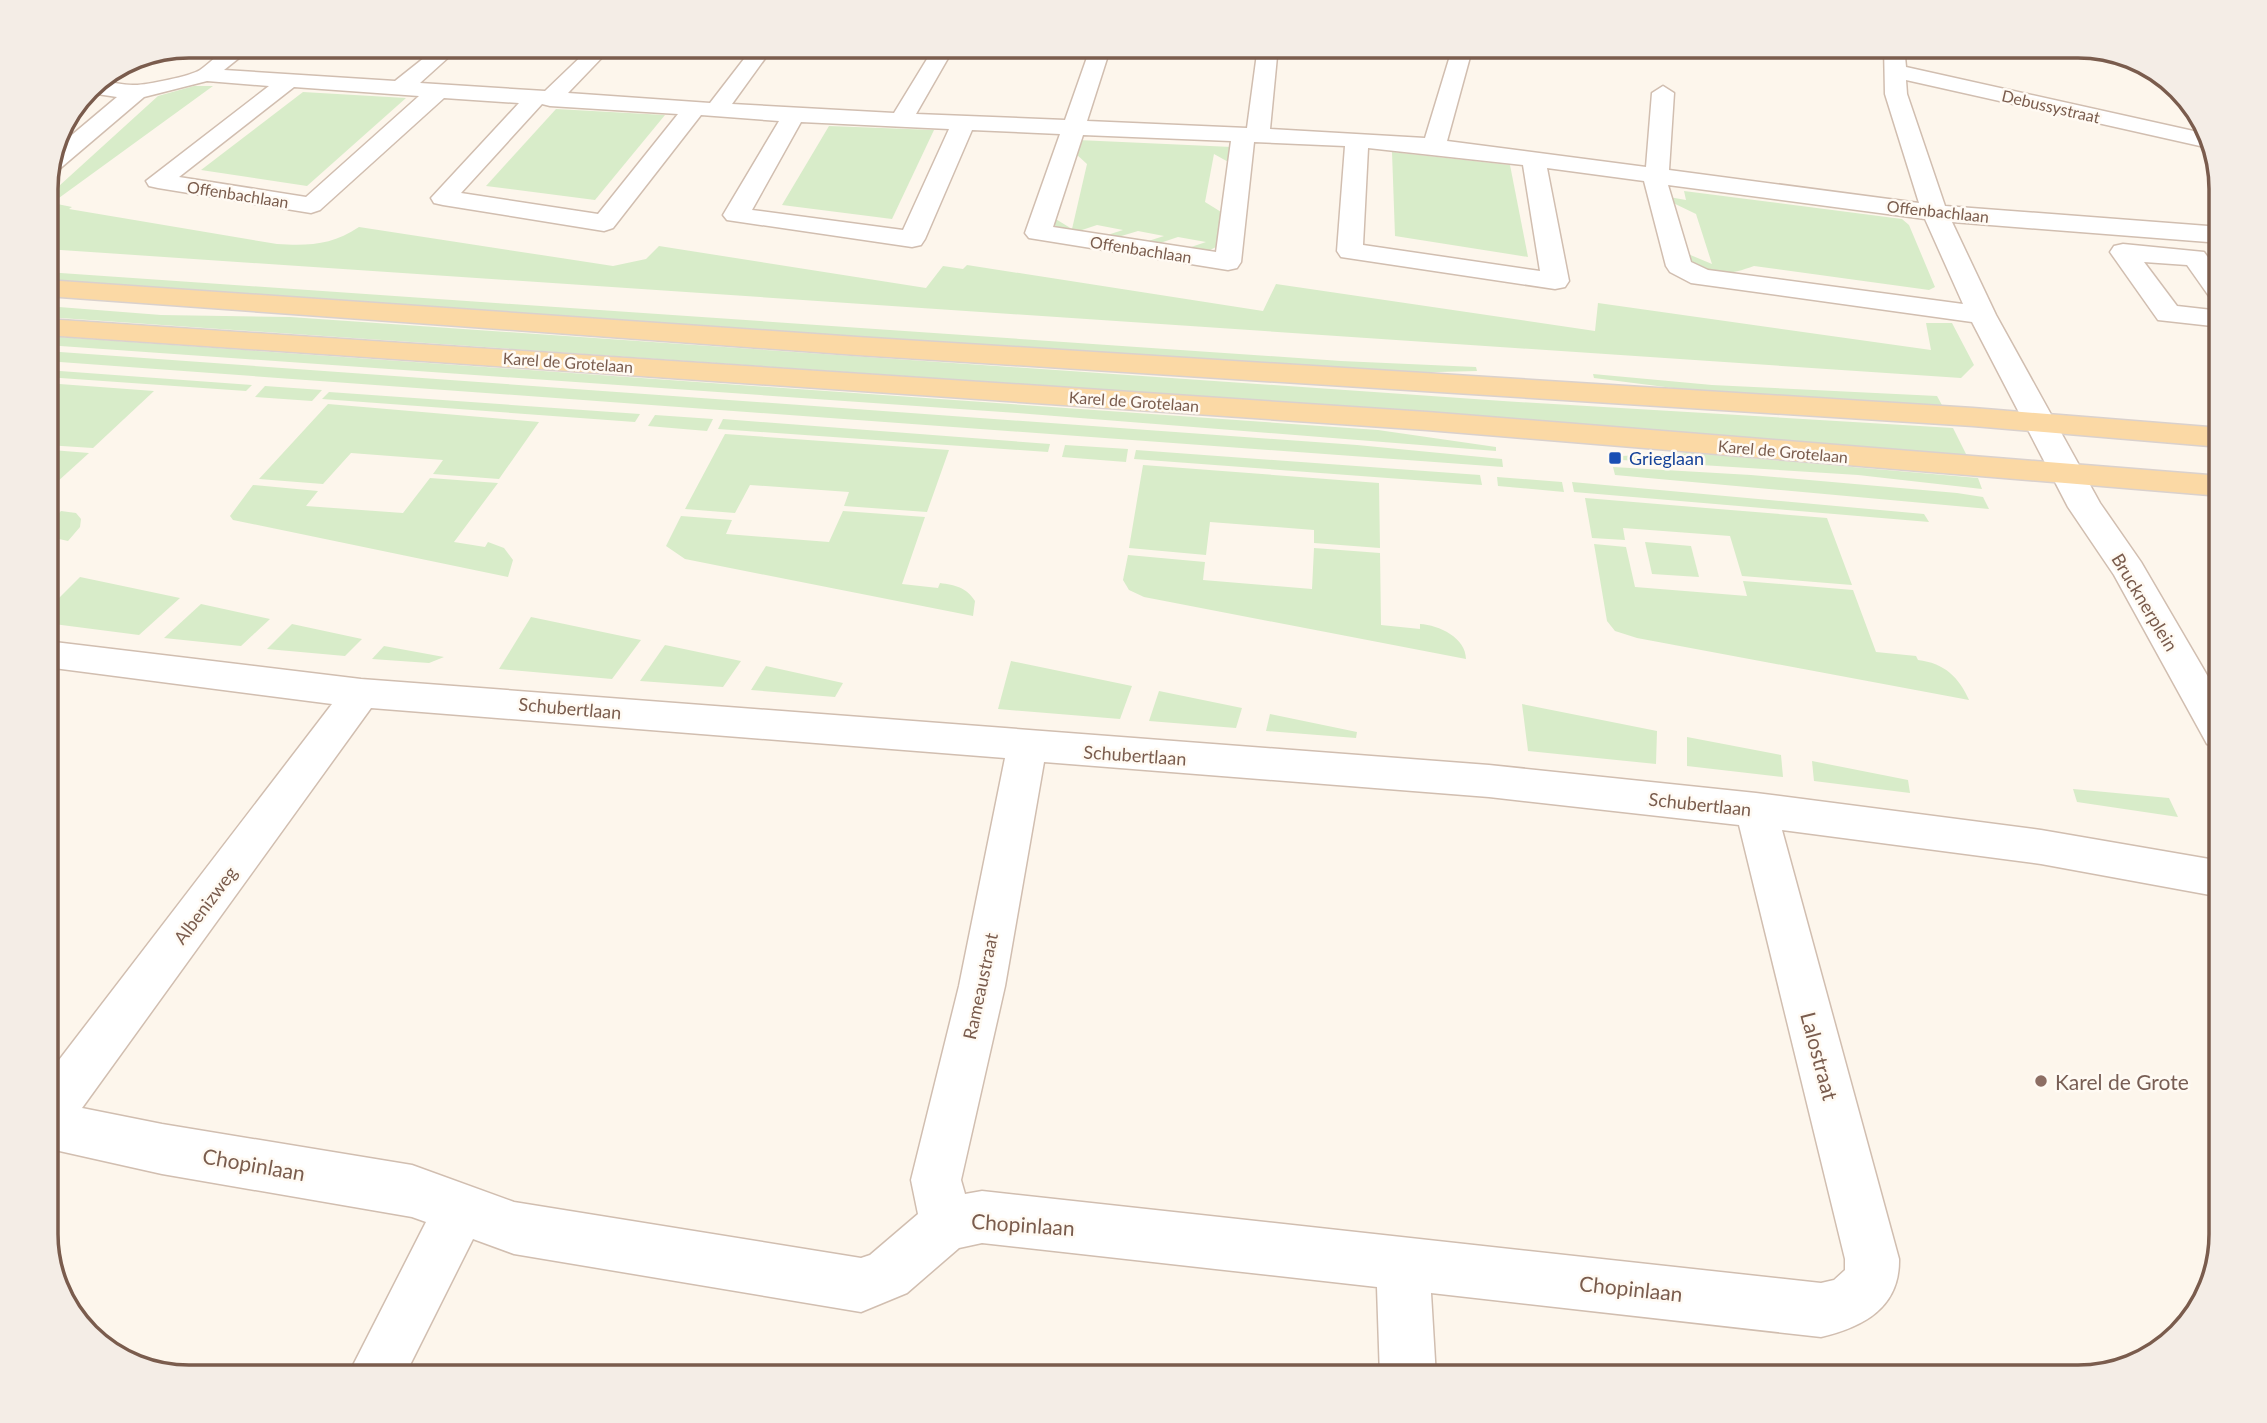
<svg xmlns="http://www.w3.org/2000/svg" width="2267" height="1423" viewBox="0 0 2267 1423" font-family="Lato,sans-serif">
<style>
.green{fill:#d8ecc9}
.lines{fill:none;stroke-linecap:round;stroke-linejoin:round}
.minor-casing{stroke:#d1beb0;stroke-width:3}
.major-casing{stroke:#dad1cd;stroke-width:3}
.minor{fill:#fff;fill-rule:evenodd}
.major{fill:#fbd9a5;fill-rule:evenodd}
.transit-dot{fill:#1a4fb4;stroke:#fffaf3;stroke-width:2.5}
.education-dot{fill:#8d6e63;stroke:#fffaf3;stroke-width:2.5}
.labels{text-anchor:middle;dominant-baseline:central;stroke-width:5;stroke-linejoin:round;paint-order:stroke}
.far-street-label{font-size:16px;fill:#7a5c4d;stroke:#fffaf3}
.transit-label{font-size:18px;fill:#164399;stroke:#fffaf3;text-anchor:start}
.street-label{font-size:18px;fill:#7a5c4d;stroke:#fffaf3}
.near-street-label{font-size:21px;fill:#7a5c4d;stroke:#fffaf3}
.near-education-label{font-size:21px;fill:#785e54;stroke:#fffaf3;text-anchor:start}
.rim{fill:none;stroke:#7a5c4d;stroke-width:3.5}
</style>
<rect width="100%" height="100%" fill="#fdf6ec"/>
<g class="green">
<path d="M 194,86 L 213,86 L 52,203 L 72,207 L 69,209 L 277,244 C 309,246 332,245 359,227 L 613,266 L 646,259 L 659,246 L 926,288 L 943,266 L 963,269 L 967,265 L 1263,311 L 1276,284 L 1595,331 L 1598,303 L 1931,350 L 1926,323 L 1952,323 L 1974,365 L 1961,378 L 46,249 L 48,196 L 158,96 Z"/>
<path d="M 303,92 L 406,98 L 307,186 L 201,170 Z"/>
<path d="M 556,109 L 665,115 L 595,200 L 486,186 Z"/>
<path d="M 829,126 L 934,130 L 892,219 L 782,205 Z"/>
<path d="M 1078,140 L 1232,147 L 1232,164 L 1214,154 L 1205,202 L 1226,215 L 1222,244 L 1204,253 L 1182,250 L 1206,242 L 1178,237 L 1151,246 L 1139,244 L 1164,236 L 1138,231 L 1108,240 L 1098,238 L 1123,230 L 1097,225 L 1067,235 L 1053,228 L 1051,220 L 1054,218 L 1072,229 L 1087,164 L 1075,153 Z"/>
<path d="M 1392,152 L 1510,165 L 1528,257 L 1395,236 Z"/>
<path d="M 1684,191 L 1902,219 L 1909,225 L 1935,287 L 1929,290 L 1754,266 C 1732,274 1705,281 1689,258 L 1688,254 L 1712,264 L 1696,214 L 1669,201 L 1669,197 L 1686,200 Z"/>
<path d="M 46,272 L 1341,361 L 1476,367 L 1477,371 L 1398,373 L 142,288 L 46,279 Z"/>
<path d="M 46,306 L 161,315 L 290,317 L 1503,401 L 1953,428 L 1967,456 L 1401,410 L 46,317 Z"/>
<path d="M 46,336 L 1378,430 L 1496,447 L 1496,451 L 1017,413 L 46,345 Z"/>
<path d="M 46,351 L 1357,445 L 1502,459 L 1503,467 L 46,361 Z"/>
<path d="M 46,370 L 252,385 L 246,391 L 46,377 Z"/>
<path d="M 1593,374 L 1712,385 L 1937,396 L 1943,407 L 1713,393 L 1594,378 Z"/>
<path d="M 46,383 L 154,391 L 93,448 L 46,445 Z"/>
<path d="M 265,386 L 322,390 L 312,401 L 255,397 Z"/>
<path d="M 329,392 L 640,414 L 635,422 L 322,399 Z"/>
<path d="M 328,404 L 539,422 L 499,479 L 433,474 L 443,460 L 351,453 L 323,484 L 259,479 Z"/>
<path d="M 655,415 L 713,419 L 707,431 L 648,426 Z"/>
<path d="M 723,419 L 1050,444 L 1048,452 L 718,429 Z"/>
<path d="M 725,434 L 949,450 L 927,512 L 844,506 L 849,492 L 750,485 L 735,513 L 685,509 Z"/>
<path d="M 1065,445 L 1128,449 L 1126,462 L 1062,457 Z"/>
<path d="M 52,450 L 89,453 L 46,492 L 46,456 Z"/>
<path d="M 1136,450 L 1480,475 L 1482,485 L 1134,459 Z"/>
<path d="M 1693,453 L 1978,478 L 1982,489 L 1858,475 L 1622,460 L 1621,456 Z"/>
<path d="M 1143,465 L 1379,483 L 1380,548 L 1314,543 L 1314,530 L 1210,522 L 1206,555 L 1129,548 Z"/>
<path d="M 1613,467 L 1751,475 L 1957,493 L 1983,497 L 1989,509 L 1615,475 Z"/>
<path d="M 1497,477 L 1562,482 L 1564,492 L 1498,486 Z"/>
<path d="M 430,478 L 498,483 L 454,542 L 485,547 L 488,542 L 504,548 L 513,560 L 508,577 L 233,520 L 230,516 L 253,485 L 318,491 L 306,506 L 403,513 Z"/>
<path d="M 1572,482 L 1924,514 L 1929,522 L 1574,492 Z"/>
<path d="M 1585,498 L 1827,518 L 1852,585 L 1742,576 L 1730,536 L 1623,528 L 1625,540 L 1592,538 Z"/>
<path d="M 61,511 L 76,513 L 81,519 L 80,527 L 68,541 L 46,536 L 46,513 L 58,514 Z"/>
<path d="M 843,511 L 925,517 L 902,584 L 938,588 L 940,583 C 955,585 966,587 975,601 L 973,616 L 685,559 L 666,546 L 681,516 L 732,520 L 726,534 L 829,542 Z"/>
<path d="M 1645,542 L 1691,546 L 1699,577 L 1652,574 Z"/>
<path d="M 1594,544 L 1626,547 L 1635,587 L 1747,596 L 1743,581 L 1853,590 L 1876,652 L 1916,656 L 1918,660 C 1944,663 1959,677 1969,700 L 1637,638 L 1615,631 L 1607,621 Z"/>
<path d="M 1314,548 L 1380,553 L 1381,625 L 1420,629 L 1420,624 C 1439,625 1466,638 1466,659 L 1144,597 L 1129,590 L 1123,580 L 1128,555 L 1205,562 L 1203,580 L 1312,589 Z"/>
<path d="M 80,577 L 180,598 L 139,635 L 46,623 L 46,611 Z"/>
<path d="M 201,604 L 270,619 L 241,646 L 164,638 Z"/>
<path d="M 531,617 L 641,640 L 612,679 L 499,669 Z"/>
<path d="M 292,624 L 362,639 L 345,656 L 267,649 Z"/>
<path d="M 665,645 L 741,661 L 723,687 L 640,681 Z"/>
<path d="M 384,646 L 444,657 L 429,663 L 372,659 Z"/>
<path d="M 1011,661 L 1132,686 L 1120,719 L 998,709 Z"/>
<path d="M 766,666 L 843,683 L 835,697 L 751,690 Z"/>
<path d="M 1159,691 L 1242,708 L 1236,728 L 1149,721 Z"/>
<path d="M 1522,704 L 1657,731 L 1656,764 L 1528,751 Z"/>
<path d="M 1270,714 L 1357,732 L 1356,738 L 1266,731 Z"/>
<path d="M 1687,737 L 1781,755 L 1783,777 L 1687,766 Z"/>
<path d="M 1812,761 L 1908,780 L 1910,793 L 1814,781 Z"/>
<path d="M 2073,789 L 2169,798 L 2178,817 L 2077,802 Z"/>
</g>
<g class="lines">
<g class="minor-casing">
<g id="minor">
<path d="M 230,46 L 254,46 L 224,70 L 395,81 L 439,46 L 461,46 L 420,83 L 545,91 L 592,46 L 613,46 L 568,93 L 710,103 L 754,46 L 774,46 L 732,104 L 894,113 L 935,46 L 955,46 L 916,114 L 1065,120 L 1091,46 L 1111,46 L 1087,121 L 1247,128 L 1258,46 L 1278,46 L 1270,129 L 1425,138 L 1453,46 L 1473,46 L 1447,141 L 1646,167 L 1652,93 L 1663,86 L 1674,93 L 1669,170 L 1919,203 L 1885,94 L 1884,46 L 1904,46 L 1906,67 L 2207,134 L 2209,148 L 1906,80 L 1907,94 L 1945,206 L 2221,227 L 2221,243 L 1952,222 L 1996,315 L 2100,503 L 2141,562 L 2221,699 L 2221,748 L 2207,744 L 2114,575 L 2068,507 L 1972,322 L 1691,283 L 1670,272 L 1666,266 L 1644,181 L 1547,168 L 1569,281 L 1565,287 L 1555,289 L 1341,257 L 1337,251 L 1345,146 L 1254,142 L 1241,262 L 1237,268 L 1228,270 L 1029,238 L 1025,233 L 1060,134 L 972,130 L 925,239 L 921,245 L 912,247 L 727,220 L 723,215 L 779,121 L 701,115 L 613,228 L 604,231 L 443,205 L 434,203 L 431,198 L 519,103 L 444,98 L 320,210 L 311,213 L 158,188 L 149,186 L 146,181 L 269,86 L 207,81 L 144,97 L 57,171 L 48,173 L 54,150 L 117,97 L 84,92 C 97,74 116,86 135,85 C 147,85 191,76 200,70 C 210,63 219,53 230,46 ZM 294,87 L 419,96 L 306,197 L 179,177 ZM 542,104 L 550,106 L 678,114 L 598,214 L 461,193 ZM 801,122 L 949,129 L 903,230 L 752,210 ZM 1083,135 L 1231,141 L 1216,252 L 1053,227 ZM 1368,148 L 1523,165 L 1540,271 L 1363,245 ZM 1668,185 L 1925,219 L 1963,304 L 1708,270 L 1691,262 Z"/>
<path d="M 2123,244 L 2204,252 L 2221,275 L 2221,301 L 2211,299 L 2187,265 L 2144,262 L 2177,306 L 2221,311 L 2221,327 L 2158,320 L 2110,252 L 2114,246 Z"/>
<path d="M 46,641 L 361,679 L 1489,765 L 1756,793 L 2041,830 L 2221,861 L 2221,897 L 2041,864 L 1782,830 L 1899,1259 C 1900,1308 1863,1327 1821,1337 L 1431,1293 L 1436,1377 L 1380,1377 L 1377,1287 L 982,1243 L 959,1248 L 907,1293 L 861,1312 L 514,1254 L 473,1239 L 404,1377 L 347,1377 L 426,1222 L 412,1217 L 162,1174 L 46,1148 L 46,1077 L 332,704 L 46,667 ZM 371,708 L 1005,758 L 959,986 L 911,1180 L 918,1214 L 870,1255 L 861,1258 L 514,1202 L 412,1165 L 162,1124 L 82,1108 ZM 1044,762 L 1489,797 L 1739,825 L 1845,1259 L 1845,1270 L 1834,1280 L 1821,1283 L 982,1191 L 965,1194 L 961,1180 L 1005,986 Z"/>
</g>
</g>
<g class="major-casing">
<g id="major">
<path d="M 46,280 L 857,337 L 1973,408 L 2221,428 L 2221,447 L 1973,426 L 857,355 L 46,296 Z"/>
<path d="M 46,319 L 1427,412 L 2221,476 L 2221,496 L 1427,430 L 46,335 Z"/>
</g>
</g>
<use href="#minor" class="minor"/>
<use href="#major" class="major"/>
</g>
<rect class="transit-dot" x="1608" y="451" width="14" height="14" rx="3.5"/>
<circle class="education-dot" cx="2041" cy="1081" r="7"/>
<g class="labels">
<g class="far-street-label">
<text transform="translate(2051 106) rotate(13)">Debussystraat</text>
<text transform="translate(238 194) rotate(9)">Offenbachlaan</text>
<text transform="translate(1938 211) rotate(6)">Offenbachlaan</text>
<text transform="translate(1141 249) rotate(9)">Offenbachlaan</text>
<text transform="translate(568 362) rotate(4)">Karel de Grotelaan</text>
<text transform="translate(1134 401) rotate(4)">Karel de Grotelaan</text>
<text transform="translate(1783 451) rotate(5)">Karel de Grotelaan</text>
</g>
<g class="transit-label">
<text x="1629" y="458">Grieglaan</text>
</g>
<g class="street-label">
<text transform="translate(2145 602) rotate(59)">Brucknerplein</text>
<text transform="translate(570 708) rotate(5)">Schubertlaan</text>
<text transform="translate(1135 755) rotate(4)">Schubertlaan</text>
<text transform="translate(1700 804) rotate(6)">Schubertlaan</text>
<text transform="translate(205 905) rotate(-53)">Albenizweg</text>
<text transform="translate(980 986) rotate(-78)">Rameaustraat</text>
</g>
<g class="near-street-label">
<text transform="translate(1820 1056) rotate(75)">Lalostraat</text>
<text transform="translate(254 1164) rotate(10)">Chopinlaan</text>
<text transform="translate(1023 1224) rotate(4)">Chopinlaan</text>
<text transform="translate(1631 1288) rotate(6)">Chopinlaan</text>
</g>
<g class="near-education-label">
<text x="2055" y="1081">Karel de Grote</text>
</g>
</g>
<path d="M0 0H2267V1423H0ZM189 58H2078A131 131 0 0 1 2209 189V1234A131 131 0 0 1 2078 1365H189A131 131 0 0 1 58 1234V189A131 131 0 0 1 189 58Z" fill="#f4ede6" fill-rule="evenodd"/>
<path class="rim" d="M189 58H2078A131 131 0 0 1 2209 189V1234A131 131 0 0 1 2078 1365H189A131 131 0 0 1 58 1234V189A131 131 0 0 1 189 58Z"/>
</svg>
